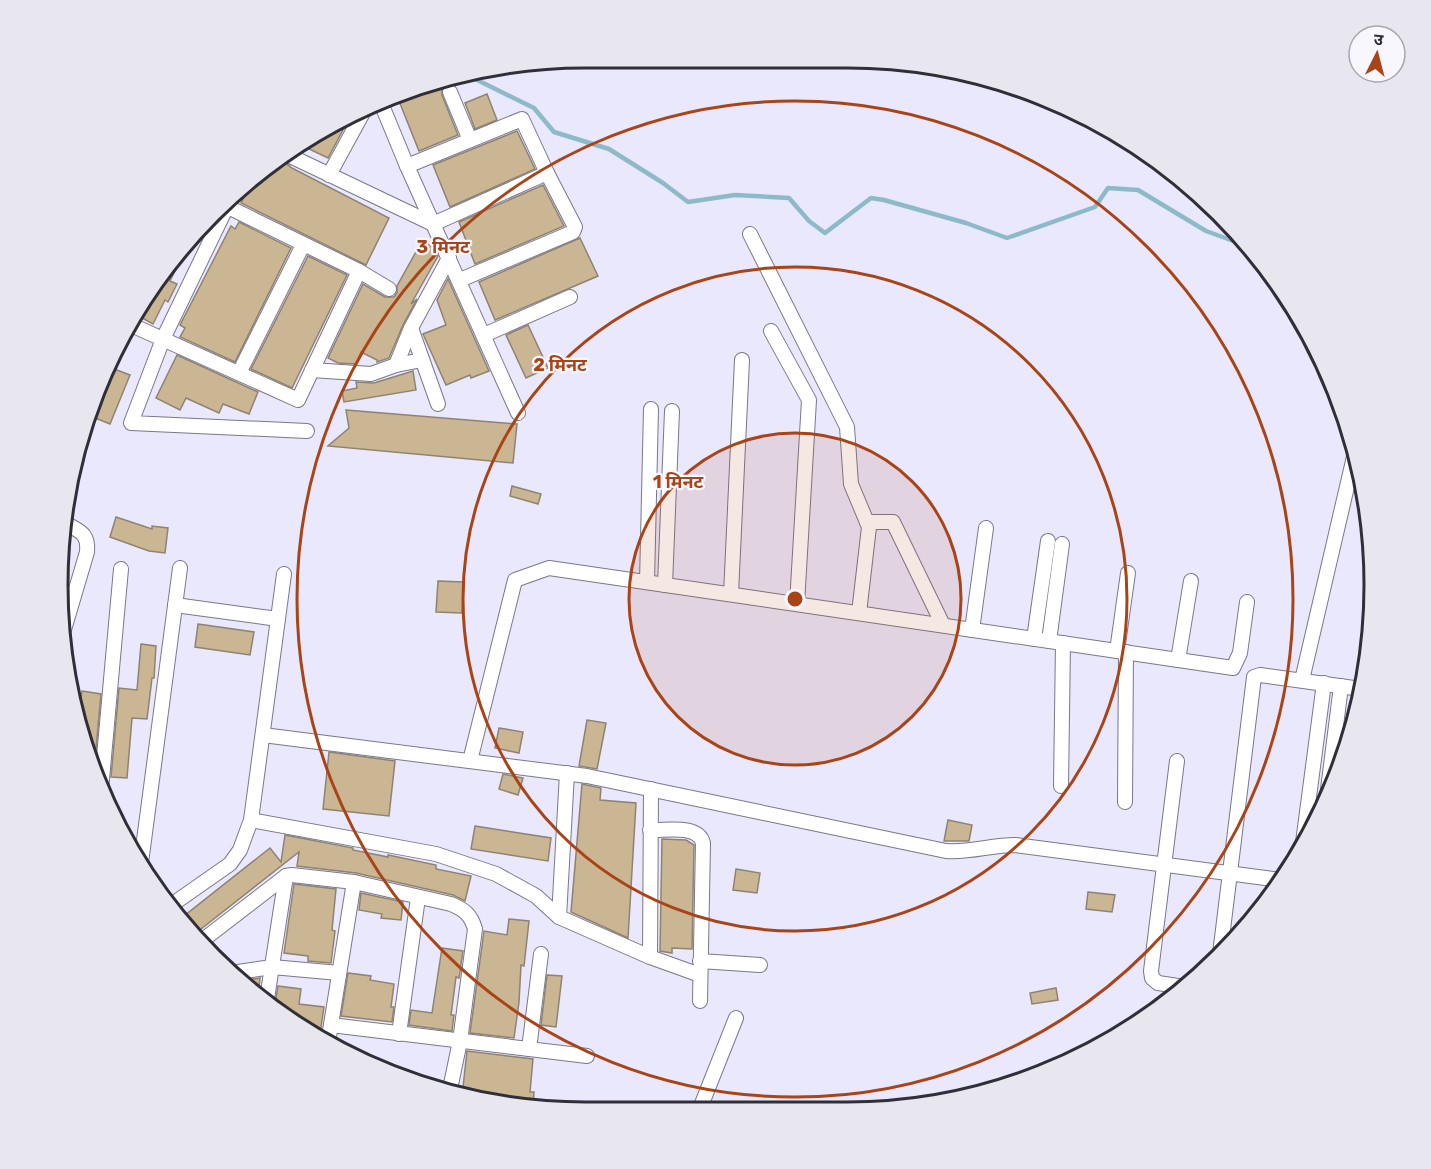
<svg xmlns="http://www.w3.org/2000/svg" width="1431" height="1169" viewBox="0 0 1431 1169" font-family="Rubik,'Noto Sans Devanagari',sans-serif">
<style>
.lines{fill:none;stroke-linecap:round;stroke-linejoin:round}
.stream{stroke:#8dbac9;stroke-width:4.5}
.building{fill:#cbb693;stroke:#8e8372;stroke-width:1.5}
.street-casing{stroke:#7a778a;stroke-width:16}
.street{stroke:#fff;stroke-width:14}
.ring{fill:none;stroke:#a94416;stroke-width:3}
.rim{fill:none;stroke:#302f37;stroke-width:3}
.centre{fill:#a94416;stroke:#f8f7ff;stroke-width:3}
.ring-label{font-size:18px;text-anchor:middle;font-weight:bold;fill:#a94416;stroke:#f8f7ff;stroke-width:4.5;stroke-linejoin:round;paint-order:stroke}
</style>
<rect width="100%" height="100%" fill="#eae8fc"/>
<g class="lines">
<g class="stream">
<path d="M 463,73 L 534,108 L 554,132 L 609,149 L 663,183 L 688,202 L 735,195 L 789,198 L 809,221 L 825,233 L 871,198 L 884,200 L 966,223 L 1007,238 L 1095,207 L 1108,188 L 1138,190 L 1206,231 L 1250,247"/>
<path d="M 1319,351 L 1323,377 L 1331,382"/>
</g>
</g>
<g class="building">
<path d="M 438,79 L 442,88 L 442,95 L 458,135 L 419,151 L 397,96 Z"/>
<path d="M 487,94 L 497,120 L 475,129 L 465,103 Z"/>
<path d="M 351,115 L 328,158 L 301,145 L 299,150 L 294,148 L 321,128 Z"/>
<path d="M 517,131 L 535,169 L 450,207 L 433,165 Z"/>
<path d="M 279,160 L 290,166 L 290,167 L 389,218 L 366,265 L 241,203 L 253,180 Z"/>
<path d="M 543,185 L 564,226 L 475,264 L 459,222 Z"/>
<path d="M 239,222 L 291,248 L 235,362 L 180,337 L 185,328 L 180,325 L 231,226 L 235,229 Z"/>
<path d="M 580,238 L 598,276 L 495,320 L 479,282 Z"/>
<path d="M 422,241 L 434,248 L 438,256 L 411,304 L 417,299 L 403,325 L 389,358 L 377,362 L 377,360 L 361,352 L 356,364 L 338,363 L 328,358 L 363,284 L 385,297 L 394,297 L 397,293 L 397,286 Z"/>
<path d="M 308,256 L 347,275 L 292,388 L 251,369 Z"/>
<path d="M 176,258 L 180,261 L 170,281 L 177,284 L 168,302 L 165,300 L 153,324 L 133,313 Z"/>
<path d="M 448,279 L 489,371 L 471,378 L 470,375 L 446,385 L 423,334 L 446,325 L 437,300 Z"/>
<path d="M 528,325 L 548,368 L 526,378 L 506,335 Z"/>
<path d="M 177,355 L 258,392 L 249,414 L 223,404 L 219,413 L 186,398 L 180,410 L 156,398 Z"/>
<path d="M 109,367 L 130,375 L 110,424 L 88,415 Z"/>
<path d="M 413,371 L 416,390 L 344,402 L 342,391 L 357,388 L 356,382 L 374,383 Z"/>
<path d="M 346,410 L 517,424 L 513,463 L 328,446 L 349,428 Z"/>
<path d="M 512,486 L 541,494 L 538,504 L 510,496 Z"/>
<path d="M 116,517 L 152,529 L 152,526 L 168,528 L 165,553 L 149,551 L 110,537 Z"/>
<path d="M 438,581 L 464,582 L 462,613 L 436,612 Z"/>
<path d="M 198,624 L 254,632 L 250,655 L 195,647 Z"/>
<path d="M 141,644 L 156,646 L 154,678 L 152,678 L 147,719 L 132,718 L 127,778 L 111,777 L 119,688 L 137,690 Z"/>
<path d="M 82,691 L 101,694 L 96,749 L 85,747 L 77,727 Z"/>
<path d="M 587,720 L 606,723 L 597,769 L 579,766 Z"/>
<path d="M 499,728 L 523,732 L 519,753 L 495,748 Z"/>
<path d="M 329,752 L 395,761 L 389,816 L 323,809 Z"/>
<path d="M 503,774 L 523,778 L 518,795 L 499,789 Z"/>
<path d="M 582,784 L 601,788 L 600,800 L 636,803 L 628,938 L 571,912 Z"/>
<path d="M 948,820 L 972,825 L 969,841 L 944,841 Z"/>
<path d="M 475,826 L 551,838 L 548,861 L 471,849 Z"/>
<path d="M 285,835 L 353,848 L 353,850 L 388,857 L 388,855 L 436,865 L 436,869 L 471,876 L 465,901 L 453,895 L 356,873 L 297,866 L 299,852 L 192,936 L 188,932 L 179,920 L 270,848 L 281,862 Z"/>
<path d="M 662,839 L 686,840 L 694,845 L 692,949 L 672,948 L 672,953 L 660,951 Z"/>
<path d="M 736,869 L 760,873 L 757,893 L 733,890 Z"/>
<path d="M 294,884 L 336,889 L 332,930 L 335,931 L 331,963 L 308,961 L 308,956 L 284,953 Z"/>
<path d="M 1088,892 L 1115,895 L 1112,912 L 1086,909 Z"/>
<path d="M 361,893 L 403,902 L 401,920 L 381,918 L 382,914 L 359,910 Z"/>
<path d="M 509,919 L 529,921 L 524,966 L 521,965 L 519,1002 L 514,1038 L 470,1033 L 484,931 L 507,935 Z"/>
<path d="M 442,948 L 463,951 L 459,978 L 456,977 L 451,1015 L 454,1015 L 452,1031 L 409,1025 L 411,1010 L 432,1013 Z"/>
<path d="M 348,973 L 371,976 L 370,980 L 394,984 L 391,1007 L 394,1007 L 392,1022 L 341,1016 Z"/>
<path d="M 547,975 L 562,976 L 556,1027 L 541,1025 Z"/>
<path d="M 260,978 L 258,998 L 240,981 Z"/>
<path d="M 278,986 L 301,989 L 299,1004 L 324,1007 L 320,1034 L 311,1033 L 274,1009 Z"/>
<path d="M 1056,988 L 1058,1000 L 1032,1004 L 1030,993 Z"/>
<path d="M 467,1051 L 533,1059 L 530,1092 L 534,1092 L 533,1108 L 517,1105 L 517,1103 L 462,1096 Z"/>
</g>
<g class="lines">
<g class="street-casing">
<g id="street">
<path d="M 450,92 L 470,140"/>
<path d="M 381,103 L 407,166 L 518,413"/>
<path d="M 286,154 L 433,224 L 547,173"/>
<path d="M 407,166 L 522,119 L 547,173 L 575,227 L 573,232 L 460,280"/>
<path d="M 329,175 L 365,109"/>
<path d="M 232,196 L 163,339 L 131,423 L 307,431"/>
<path d="M 750,234 L 847,427 L 851,484 L 869,527 L 859,613"/>
<path d="M 359,271 L 389,289"/>
<path d="M 127,323 L 298,400 L 359,271 L 226,206"/>
<path d="M 411,328 L 438,404"/>
<path d="M 771,331 L 809,400 L 797,604"/>
<path d="M 484,335 L 570,297"/>
<path d="M 396,365 L 411,328 L 449,258"/>
<path d="M 312,370 L 371,374 L 396,365 L 422,360"/>
<path d="M 239,373 L 303,245"/>
<path d="M 867,522 L 893,522 L 943,625"/>
<path d="M 647,582 L 651,409"/>
<path d="M 665,585 L 672,411"/>
<path d="M 731,594 L 742,360"/>
<path d="M 175,605 L 278,619"/>
<path d="M 972,630 L 986,528"/>
<path d="M 63,633 L 87,552 C 89,533 79,531 65,523"/>
<path d="M 1034,639 L 1048,541"/>
<path d="M 1049,641 L 1062,544"/>
<path d="M 1117,651 L 1128,573"/>
<path d="M 1178,660 L 1191,581"/>
<path d="M 1302,680 L 1356,448"/>
<path d="M 263,735 L 587,776 L 946,851 C 970,853 991,845 1015,845 L 1281,880"/>
<path d="M 470,761 L 515,580 L 549,568 L 1233,668 L 1240,653 L 1247,602"/>
<path d="M 1177,761 L 1151,971 L 1152,978 L 1158,983 L 1185,987"/>
<path d="M 1061,786 L 1063,643"/>
<path d="M 101,790 L 121,569"/>
<path d="M 1327,797 L 1341,686"/>
<path d="M 1125,802 L 1126,652"/>
<path d="M 251,820 L 436,854 L 496,874 L 536,896 L 559,917 L 650,957 L 700,975"/>
<path d="M 650,830 C 666,831 698,824 703,843 L 700,1001"/>
<path d="M 1302,850 L 1324,683"/>
<path d="M 141,863 L 180,568"/>
<path d="M 170,906 L 230,864 L 240,850 L 251,820 L 284,574"/>
<path d="M 559,917 L 567,773"/>
<path d="M 199,943 L 286,876 L 292,875 L 354,882 L 451,904 C 465,910 471,915 475,929 L 460,1041 L 449,1094"/>
<path d="M 1220,954 L 1254,677 L 1260,675 L 1361,689"/>
<path d="M 650,957 L 651,789"/>
<path d="M 700,961 L 760,965"/>
<path d="M 231,973 L 272,967 L 339,973"/>
<path d="M 266,1005 L 286,876"/>
<path d="M 331,1025 L 587,1056"/>
<path d="M 399,1034 L 418,898"/>
<path d="M 328,1043 L 354,882"/>
<path d="M 529,1049 L 541,954"/>
<path d="M 699,1111 L 736,1018"/>
</g>
</g>
<use href="#street" class="street"/>
</g>
<circle cx="795" cy="599" r="166" fill="#a94416" fill-opacity=".12"/>
<g class="ring">
<circle cx="795" cy="599" r="166"/>
<circle cx="795" cy="599" r="332"/>
<circle cx="795" cy="599" r="498"/>
</g>
<path d="M0 0H1431V1169H0ZM585 68H847A517 517 0 0 1 1364 585V585A517 517 0 0 1 847 1102H585A517 517 0 0 1 68 585V585A517 517 0 0 1 585 68Z" fill="#e8e7ef" fill-rule="evenodd"/>
<path class="rim" d="M585 68H847A517 517 0 0 1 1364 585V585A517 517 0 0 1 847 1102H585A517 517 0 0 1 68 585V585A517 517 0 0 1 585 68Z"/>
<circle cx="795" cy="599" r="9" class="centre"/>
<g class="ring-label">
<text x="443" y="253">3 मिनट</text>
<text x="560" y="371">2 मिनट</text>
<text x="678" y="488">1 मिनट</text>
</g>
<g transform="translate(1377 54) rotate(6)"><circle r="28" fill="#f8f7ff" stroke="#a8a7af" stroke-width="1.5"/>
<path d="M0-4.5L10 22L0 15L-10 22Z" fill="#a94416"/>
<text y="-9" font-size="16" font-weight="bold" text-anchor="middle" fill="#302f37">उ</text>
</g>
</svg>
